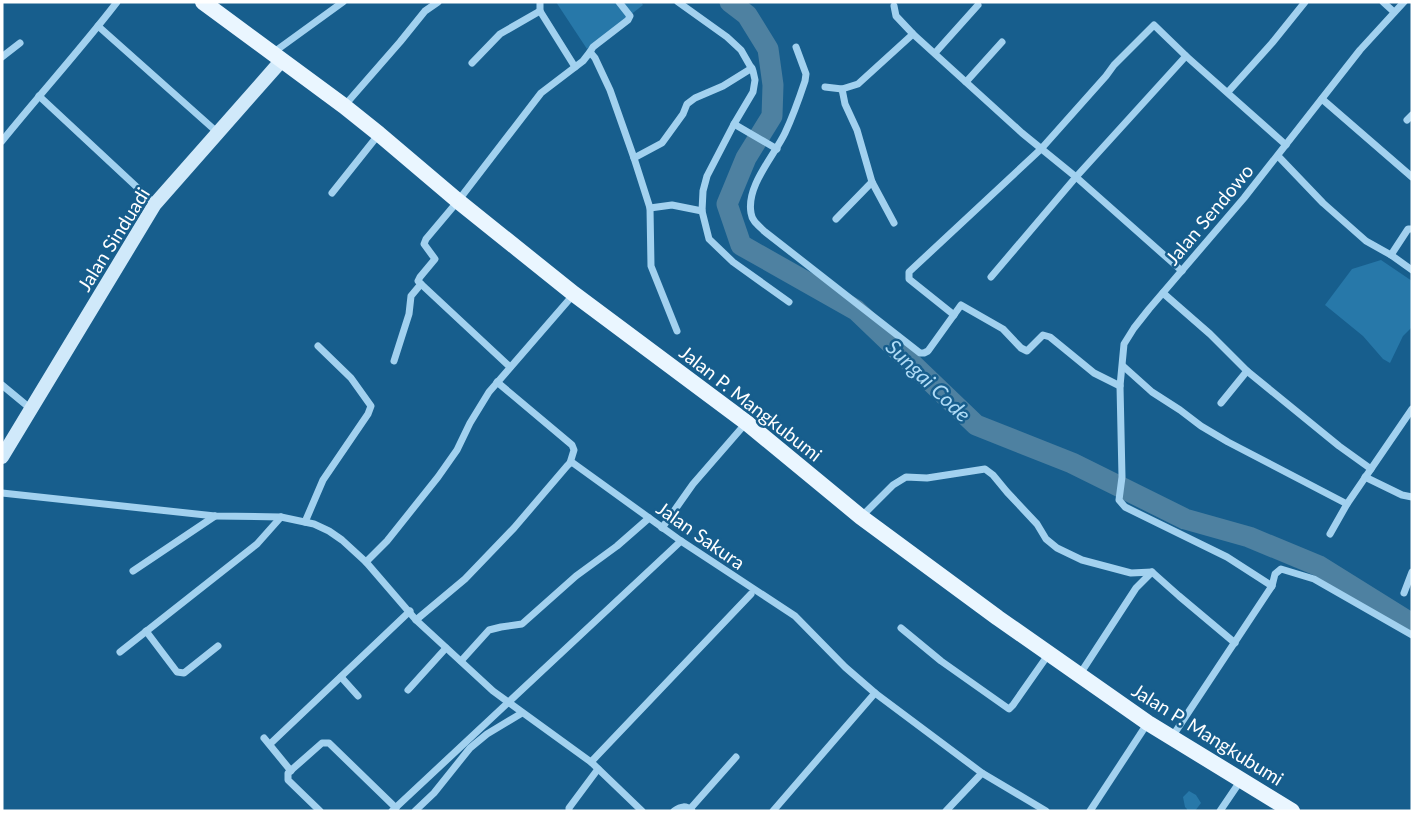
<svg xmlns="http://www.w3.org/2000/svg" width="1414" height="813" viewBox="0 0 1414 813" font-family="Lato,sans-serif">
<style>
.green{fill:#2778a9}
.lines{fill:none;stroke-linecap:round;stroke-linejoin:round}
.river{stroke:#4e81a1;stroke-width:21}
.street{stroke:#a2d1ef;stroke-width:7}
.secondary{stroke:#d0e9fa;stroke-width:14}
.primary{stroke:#eaf6ff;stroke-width:16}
.labels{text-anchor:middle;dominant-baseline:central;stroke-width:5;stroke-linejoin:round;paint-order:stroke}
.street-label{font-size:19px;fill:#fff;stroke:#175e8d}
.water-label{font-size:21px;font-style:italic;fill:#aedbf6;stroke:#175e8d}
</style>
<rect width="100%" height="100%" fill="#175e8d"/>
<g class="green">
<path d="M 556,2 L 641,2 L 643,5 L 587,49 Z"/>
<path d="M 1381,260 L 1412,281 L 1412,327 L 1403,336 L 1390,363 L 1383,359 L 1363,336 L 1325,305 L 1352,269 Z"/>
<path d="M 1189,791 L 1196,795 L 1201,803 L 1195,811 L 1187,811 L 1187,809 L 1185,807 L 1183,797 Z"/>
</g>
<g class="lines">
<path class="river" d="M 730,2 L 747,15 L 768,49 L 773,85 L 772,116 L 746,158 L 727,204 L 741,245 L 856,310 L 976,425 L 1072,463 L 1185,519 L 1249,537 L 1319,566 L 1412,624"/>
<g class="street">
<path d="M 540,2 L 540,11 L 575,67"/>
<path d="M 678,2 L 727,37 L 741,50 L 753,71 L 755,80 L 753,92 L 734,124 L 707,176 L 703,191 L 702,211 L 709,239 L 733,262 L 789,302"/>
<path d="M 1383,2 L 1394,12"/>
<path d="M 894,6 L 896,16 L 913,34 L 1022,133 L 1076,177 L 1182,271"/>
<path d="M 98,26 L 217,132"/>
<path d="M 796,47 L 806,74 L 805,81 C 799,99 793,116 785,133 C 774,156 746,186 751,213 C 752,221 758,225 764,231 L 920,353 L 924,353 L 928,351 L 961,305 L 1003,329 L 1021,348 L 1027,351 L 1043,335 L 1050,337 L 1094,373 L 1120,386"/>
<path d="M 274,52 L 343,2"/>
<path d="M 590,52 L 593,47 L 628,20 L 630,16 L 619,2"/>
<path d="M 935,53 L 978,5"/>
<path d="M 2,57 L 20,43"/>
<path d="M 472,63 L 500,34 L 540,11"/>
<path d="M 966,82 L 1002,42"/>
<path d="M 825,87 L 842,89 L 858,84 L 913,34"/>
<path d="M 842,89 L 845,104 L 857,130 L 872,182 L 894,223"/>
<path d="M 1228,92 L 1272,43 L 1305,2"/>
<path d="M 39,96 L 155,204"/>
<path d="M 1322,99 L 1412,177"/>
<path d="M 345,105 L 400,42 L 425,11 L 438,2"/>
<path d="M 1407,120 L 1412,115"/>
<path d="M 734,124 L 777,149"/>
<path d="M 2,141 C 40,94 80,50 117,2"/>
<path d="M 1278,156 L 1323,203 L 1366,241 L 1391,255 L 1412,270"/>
<path d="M 634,158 L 662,143 L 683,114 L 687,104 L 695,98 L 723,86 L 752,68"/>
<path d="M 332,193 L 379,134"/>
<path d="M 650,208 L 672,205 L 702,211"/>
<path d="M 836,219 L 872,182"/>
<path d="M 1391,255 L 1408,229 L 1412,229"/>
<path d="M 991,277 L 1076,177 L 1186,56"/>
<path d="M 421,284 L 510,367"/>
<path d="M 1163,293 L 1210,334 L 1247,371 L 1339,446 L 1371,469"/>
<path d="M 954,315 L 909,279 L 909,272 L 1041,149 L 1106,76 L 1114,65 L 1154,25 L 1186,56 L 1286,145"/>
<path d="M 394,361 L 409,314 L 411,296 L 421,284 L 418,281 L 420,277 L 435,259 L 424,244 L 426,239 L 458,201 L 541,93 L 583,61 L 590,52 L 595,58 L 610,90 L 634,158 L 650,208 L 651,266 L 677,331"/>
<path d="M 1123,366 L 1152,392 L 1180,410 L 1201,426 L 1228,442 L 1347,504"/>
<path d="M 497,382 L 572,445 L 574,450 L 570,463"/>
<path d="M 2,385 L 31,409"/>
<path d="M 1221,403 L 1247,371"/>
<path d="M 1365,477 L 1402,495 L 1412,497"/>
<path d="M 2,493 L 215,516 L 281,517 L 314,524 L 329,531 L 342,540 L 366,562 L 416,620 L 493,691 L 591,762 L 642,811"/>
<path d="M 862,516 L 893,485 L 906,477 L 927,478 L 985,469 L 993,475 L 1007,492 L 1037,524 L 1046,539 L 1057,548 L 1082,560 L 1131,573 L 1152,572 L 1179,596 L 1235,643"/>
<path d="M 305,522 L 323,480 L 368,414 L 371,406 L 351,378 L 318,346"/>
<path d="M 662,528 L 693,484 L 746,423"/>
<path d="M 1330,534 L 1347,504 L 1412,409"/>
<path d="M 366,562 L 387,541 L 438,477 L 457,450 L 470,423 L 489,392 L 574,294"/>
<path d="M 133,571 L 215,516"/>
<path d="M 1272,586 L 1227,557 L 1125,507 L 1119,500 L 1122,477 L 1120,386 L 1124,344 L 1134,328 L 1149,309 L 1244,198 L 1360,50 L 1404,2"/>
<path d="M 1404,593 L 1412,572"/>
<path d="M 416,620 L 465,579 L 514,528 L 567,466 L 570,463 L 573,463 L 681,541 L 795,616 L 845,667 L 875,693 L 982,773"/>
<path d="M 901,628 L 941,661 L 1009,709 L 1013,705 L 1048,655"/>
<path d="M 146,631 L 177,672 L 184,673 L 218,646"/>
<path d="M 120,652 L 257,544 L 281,517"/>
<path d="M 461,661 L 489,630 L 501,627 L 522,624 L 576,576 L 617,546 L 649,518"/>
<path d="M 1080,674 L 1136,588 L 1152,572"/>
<path d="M 341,677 L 358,696"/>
<path d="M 408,690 L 446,648"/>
<path d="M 1172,737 L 1272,586 L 1275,574 L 1281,569 L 1314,579 L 1412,635"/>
<path d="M 264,738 L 291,771"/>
<path d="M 270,744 L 410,611"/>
<path d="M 591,762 L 751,594"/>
<path d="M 690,809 L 736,757"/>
<path d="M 320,811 L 288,780 L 288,773 L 322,743 L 329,743 L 396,808"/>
<path d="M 392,811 L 681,541"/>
<path d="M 415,811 L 434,793 L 470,748 L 487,734 L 522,713"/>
<path d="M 569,811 L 569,808 L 598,769"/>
<path d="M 674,811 C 681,806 686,805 692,811"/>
<path d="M 773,811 L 875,693"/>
<path d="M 946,811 L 982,773 L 1046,811"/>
<path d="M 1090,811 L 1147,724"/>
<path d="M 1220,811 L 1241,780"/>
</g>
<path class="secondary" d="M 2,457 L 155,204 L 282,60"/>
<path class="primary" d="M 203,2 L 344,106 L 379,134 L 458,201 L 574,294 L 747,423 L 861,517 L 998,618 L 1148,723 L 1292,811"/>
</g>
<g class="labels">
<g class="street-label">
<text transform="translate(1209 214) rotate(-50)">Jalan Sendowo</text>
<text transform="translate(113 239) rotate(-58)">Jalan Sinduadi</text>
<text transform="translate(751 403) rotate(38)">Jalan P. Mangkubumi</text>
<text transform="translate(701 535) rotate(35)">Jalan Sakura</text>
<text transform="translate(1208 734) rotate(32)">Jalan P. Mangkubumi</text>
</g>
<g class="water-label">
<text transform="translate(929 380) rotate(44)">Sungai Code</text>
</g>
</g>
<rect width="1414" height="813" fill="none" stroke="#ffffff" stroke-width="7"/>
</svg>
